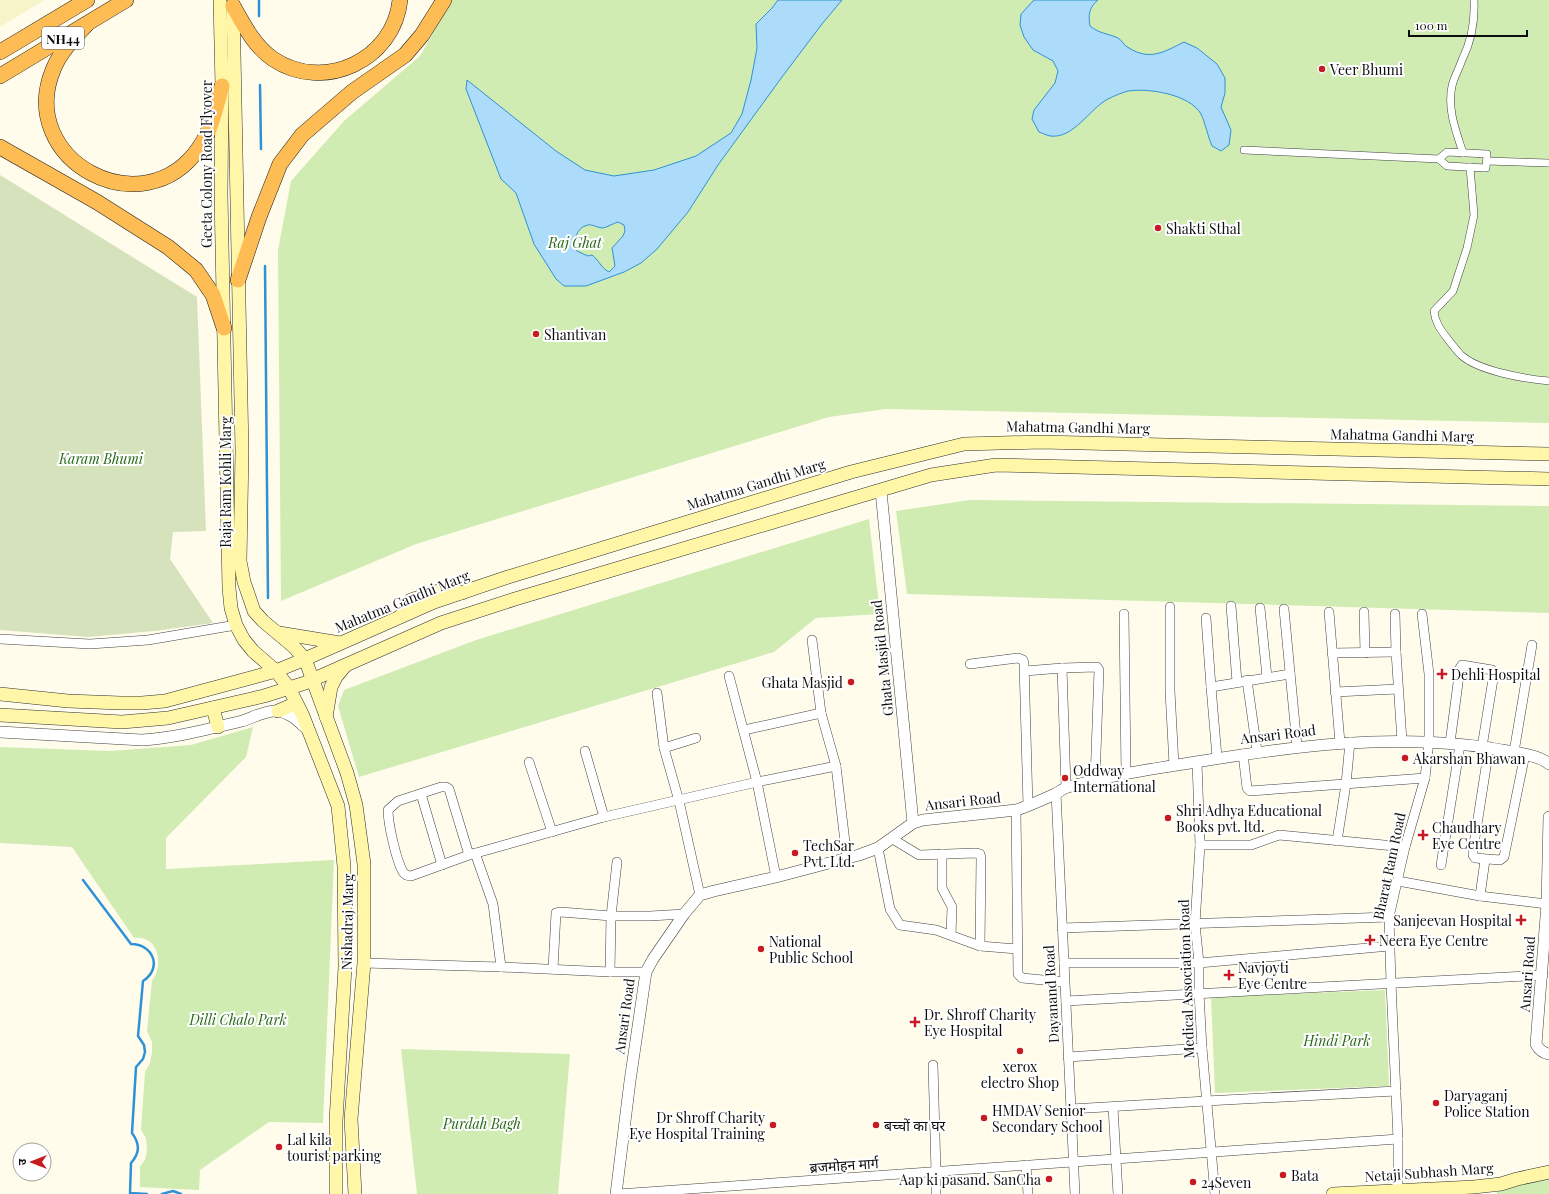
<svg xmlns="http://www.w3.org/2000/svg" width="1549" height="1194" viewBox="0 0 1549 1194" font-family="'Playfair Display','Noto Sans Devanagari',serif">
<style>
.farmland{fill:#f7f4ca}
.green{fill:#d0ecb3}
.cemetery{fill:#d5e2bc}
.water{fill:#addcfa;stroke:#2f91d6;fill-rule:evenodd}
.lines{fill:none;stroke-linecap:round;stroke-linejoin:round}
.stream{stroke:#2f91d6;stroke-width:2.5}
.pedestrian-casing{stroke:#404040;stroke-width:8}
.minor-casing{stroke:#404040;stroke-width:10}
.tertiary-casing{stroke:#404040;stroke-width:12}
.secondary-casing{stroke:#2f2f2f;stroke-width:14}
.trunk-casing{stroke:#1e1e1e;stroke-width:16}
.pedestrian{stroke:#fff;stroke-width:7}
.minor{stroke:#fff;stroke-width:9}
.tertiary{stroke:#fff;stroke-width:11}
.secondary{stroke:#fff7a7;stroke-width:13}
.trunk{stroke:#febd54;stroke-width:15}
.poi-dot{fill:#c61b21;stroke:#fff;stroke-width:1.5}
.labels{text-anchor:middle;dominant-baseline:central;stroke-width:4;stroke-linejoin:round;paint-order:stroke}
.shield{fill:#fff;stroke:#565656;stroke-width:1}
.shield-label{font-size:13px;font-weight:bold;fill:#0d0d0d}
.poi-label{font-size:14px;fill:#0d0d0d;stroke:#fff;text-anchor:start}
.street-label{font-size:14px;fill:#0d0d0d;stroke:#fff}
.park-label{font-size:14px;font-style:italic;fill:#286819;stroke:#fff}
</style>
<rect width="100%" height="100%" fill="#fffcec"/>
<path class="farmland" d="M 0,0 L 44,0 L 0,27 Z"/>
<g class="green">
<path d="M 452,0 L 1549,0 L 1549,423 L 886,409 L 829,417 L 416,544 L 281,601 L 278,250 L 291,181 L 344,121 L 420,56 Z"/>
<path d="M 970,500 L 1549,506 L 1549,613 L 907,594 L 896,511 Z"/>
<path d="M 869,519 L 880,614 L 816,618 L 774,652 L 359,777 L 338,706 L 344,690 L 476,640 Z"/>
<path d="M 253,727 L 246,757 L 166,838 L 166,869 L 334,860 L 323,1123 L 269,1122 L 200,1170 L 199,1190 L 140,1187 L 140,1166 L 145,1160 L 147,1150 L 146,1138 L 141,1130 L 145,1072 L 150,1063 L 152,1052 L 152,1042 L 147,1031 L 152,981 C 164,965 159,935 134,938 L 72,847 L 0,843 L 0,747 L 110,751 L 191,745 Z"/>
<path d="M 1385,990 L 1389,1086 L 1215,1093 L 1211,997 Z"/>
<path d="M 401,1049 L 570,1054 L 558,1194 L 417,1194 Z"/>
<path d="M 1549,1178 L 1549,1194 L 1497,1194 L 1497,1190 Z"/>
</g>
<path class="cemetery" d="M 0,175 L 197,297 L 206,531 L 173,532 L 170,559 L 213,623 L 154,631 L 88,637 L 0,630 Z"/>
<g class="water">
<path d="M 778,0 L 842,0 L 822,24 L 782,77 L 718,165 L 688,212 L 657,249 L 641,263 L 624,272 L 586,286 L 564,286 L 556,279 L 534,244 L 516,193 L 501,179 L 466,89 L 467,80 L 556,151 L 585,170 L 614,176 L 654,170 L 696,156 L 731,133 L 742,114 L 751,80 L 757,48 L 756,24 L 772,8 ZM 618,222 L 624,225 L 625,231 L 623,236 L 612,248 L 615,266 L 609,272 C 601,268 599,260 592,255 L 588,256 L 577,251 C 574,241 575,228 588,225 C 592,224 598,228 603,228 C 608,227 614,223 618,222 Z"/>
<path d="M 1034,0 L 1098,0 C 1089,7 1088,16 1090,26 C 1100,34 1107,33 1118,38 C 1122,40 1124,46 1129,48 C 1150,61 1164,52 1184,42 L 1197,48 L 1217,64 L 1225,78 L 1225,93 L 1221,107 L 1231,130 L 1229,145 L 1221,151 L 1212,146 C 1208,137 1205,122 1201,114 C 1189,94 1149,88 1128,91 C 1121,93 1114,96 1108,99 C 1089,109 1074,139 1050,136 C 1046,135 1042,133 1039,132 L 1032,119 L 1034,110 L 1055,83 L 1058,71 L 1053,61 L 1033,50 L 1024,37 L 1020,25 L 1021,14 Z"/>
</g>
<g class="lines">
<g class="stream">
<path d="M 259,16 L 259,0"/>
<path d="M 260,85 L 261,149"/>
<path d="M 265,266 L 268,598"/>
<path d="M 83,880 L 131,944 C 153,944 163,968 143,981 L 138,1036 L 144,1045 L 145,1052 L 143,1059 L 136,1067 L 132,1133 C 140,1144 140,1153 131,1163 L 130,1193 L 147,1194"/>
<path d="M 162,1194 L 173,1191 L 181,1194"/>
</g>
<g class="pedestrian-casing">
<g id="pedestrian">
<path d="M 1244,150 L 1439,159"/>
<path d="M 1447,152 L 1487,154 L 1486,168 L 1447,166 L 1439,159 Z"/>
<path d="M 1463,153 C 1456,131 1447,109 1452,86 C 1454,77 1459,69 1462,60 C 1471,42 1475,20 1474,0"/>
<path d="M 1487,161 L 1549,163"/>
<path d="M 1470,167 L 1474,215 L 1467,248 L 1453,291 L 1434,311 C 1435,322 1440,329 1447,338 C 1451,343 1456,350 1461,355 C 1478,371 1526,379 1549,381"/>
</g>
</g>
<g class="minor-casing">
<g id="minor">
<path d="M 1231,606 L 1237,682"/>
<path d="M 1170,607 L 1170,691 L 1174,765"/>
<path d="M 1260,608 L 1267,677"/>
<path d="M 1284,609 L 1297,746"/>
<path d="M 1329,612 L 1340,743"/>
<path d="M 1364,612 L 1365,653"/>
<path d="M 1124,614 L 1126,773"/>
<path d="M 1395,614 L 1396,652 L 1402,741"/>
<path d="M 1206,618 L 1211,687 L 1217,757"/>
<path d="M 0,639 L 90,644 L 148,640 L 236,625"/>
<path d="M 812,640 L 821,713 L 836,766 L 847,859"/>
<path d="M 1332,653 L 1396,652"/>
<path d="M 970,664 L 1018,658 L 1023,660 L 1024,663 L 1028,806"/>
<path d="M 1062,668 L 1097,667 L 1099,670 L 1095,781"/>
<path d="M 1025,671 L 1062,668 L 1066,787"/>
<path d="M 729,676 L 757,782 L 776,877"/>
<path d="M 1247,680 L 1257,751"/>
<path d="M 1211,687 L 1290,674"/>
<path d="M 1335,692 L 1398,689"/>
<path d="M 657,693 L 664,748 L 679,801 L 700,895"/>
<path d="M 744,730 L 821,713"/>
<path d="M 1450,743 L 1460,668 L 1462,665 L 1492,670 L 1494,673 L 1482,747"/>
<path d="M 664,748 L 696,738"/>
<path d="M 1489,748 L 1473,850 L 1473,855 L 1475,858 L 1500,860 L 1504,857 L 1525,754"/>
<path d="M 585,751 L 604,817"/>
<path d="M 1514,752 L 1532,645"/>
<path d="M 1243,754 L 1247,788 L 1250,791 L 1425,778"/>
<path d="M 529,762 L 552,832"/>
<path d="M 1197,762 L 1200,845 L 1195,924 L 1199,963 L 1199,993 L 1202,1048 L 1215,1194"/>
<path d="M 1056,793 L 1075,1194"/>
<path d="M 421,794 L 442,865"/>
<path d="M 1016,810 L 1018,974 L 1022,978 L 1064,982"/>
<path d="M 891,838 L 919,855 L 975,853 L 980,854 L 981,858 L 980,946"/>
<path d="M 1337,841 L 1346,784 L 1350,742"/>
<path d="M 1200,845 L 1251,845 L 1279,835 L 1405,847"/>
<path d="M 878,848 L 890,909 L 900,925 L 936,930 L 980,946 L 1017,949"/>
<path d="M 475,853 L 493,904 L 501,967"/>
<path d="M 942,854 L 942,888 L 952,907 L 951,935"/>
<path d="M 469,855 L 449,789 L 446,787 L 441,787 L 398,801 L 388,810 C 388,823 396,860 403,872 C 405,875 407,876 411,876 L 469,855 L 604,817 L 757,782 L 836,766"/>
<path d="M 1441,865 L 1460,745"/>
<path d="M 1398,881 L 1480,896 L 1547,904"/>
<path d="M 1480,896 L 1485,860"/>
<path d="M 1062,928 L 1389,917"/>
<path d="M 364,963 L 501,967 L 610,972 L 646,972"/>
<path d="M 1064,963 L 1199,963 L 1390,946"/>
<path d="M 553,969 L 556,913 L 561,912 L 611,916 L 650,916 L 684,914"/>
<path d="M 610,972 L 611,916 L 617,862"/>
<path d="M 1066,1001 L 1543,975"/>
<path d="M 1068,1057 L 1202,1048"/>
<path d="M 933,1065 L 936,1172 L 936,1194"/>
<path d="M 1113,1107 L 1118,1194"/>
<path d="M 1071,1109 L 1206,1101 L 1396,1091"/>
<path d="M 1026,1165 L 1028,1194"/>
<path d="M 1398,1190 L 1398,1139 L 1391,983 L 1389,917 L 1405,847 L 1425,778 L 1429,741 L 1429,674 L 1422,614"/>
<path d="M 618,1194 L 1398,1139"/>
</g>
</g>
<g class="tertiary-casing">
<g id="tertiary">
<path d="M 881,491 L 913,823"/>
<path d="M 0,732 L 142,740 C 176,738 208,729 242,721 C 252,718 266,710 277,711 C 290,712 299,722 308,730"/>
<path d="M 1549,817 L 1547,904 L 1536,1044 C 1539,1050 1543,1053 1549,1054"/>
<path d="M 616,1194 L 630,1081 L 646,972 L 653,959 L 684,914 L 700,895 L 714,891 L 776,877 L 859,855 L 878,848 L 913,823 L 923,820 L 1016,810 C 1029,806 1042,800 1055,794 C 1059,792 1064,788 1068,787 C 1110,775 1153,769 1196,762 C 1294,746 1392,733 1491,748 C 1505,751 1539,754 1549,764"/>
</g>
</g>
<g class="secondary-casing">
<g id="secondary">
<path d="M 220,0 L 222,86 L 221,195 L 229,588 L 231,608 L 236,625 L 244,640 L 253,651 L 276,671 L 289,688 L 303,716 L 338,806 L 344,866 L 345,967 L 336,1121 L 336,1194"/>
<path d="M 233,4 L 242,451 L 240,561 L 244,582 L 254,611 L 263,621 L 294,647 L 305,659 L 347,773 L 356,805 L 364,864 L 364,963 L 351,1119 L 355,1194"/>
<path d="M 400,617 L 411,600 L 448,588 L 462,593"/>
<path d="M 279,633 L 340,643"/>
<path d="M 0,694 L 68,701 L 121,703 L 142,703 L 165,701 L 276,671 L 305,659 L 434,602 L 508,577 L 851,472 L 964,444 L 1041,442 L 1549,454"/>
<path d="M 213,708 L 218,727"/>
<path d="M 278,711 L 292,705"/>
<path d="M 0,715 L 122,722 L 168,718 L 264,696 L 305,683 L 441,623 L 515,599 L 931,475 L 996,465 L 1549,479"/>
<path d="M 326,717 L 331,687 L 336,677 L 345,666"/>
<path d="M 1333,1194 L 1474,1187 L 1501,1184 L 1517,1179 L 1549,1172"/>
</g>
</g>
<g class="trunk-casing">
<g id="trunk">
<path d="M 233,6 C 244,25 254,46 273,59 C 324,93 394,60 400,0"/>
<path d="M 87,24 C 74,38 60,52 53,70 C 16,160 143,229 199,148 C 212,130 216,106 222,86"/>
<path d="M 0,52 L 87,0"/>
<path d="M 0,76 L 126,0"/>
<path d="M 0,147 L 97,202 L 168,247 L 196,270 L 213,295 L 224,328"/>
<path d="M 238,280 L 259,217 L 280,164 L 302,135 L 352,92 L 405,55 L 422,35 L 444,0"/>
</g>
</g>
<use href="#pedestrian" class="pedestrian"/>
<use href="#minor" class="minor"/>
<use href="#tertiary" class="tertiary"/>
<use href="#secondary" class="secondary"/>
<use href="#trunk" class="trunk"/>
</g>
<g class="poi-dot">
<circle cx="1322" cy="69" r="4"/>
<circle cx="1158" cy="228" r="4"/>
<circle cx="536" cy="334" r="4"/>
<path d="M1440 668h4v4h4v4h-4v4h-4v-4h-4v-4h4z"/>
<circle cx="851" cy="682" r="4"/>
<circle cx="1405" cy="758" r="4"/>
<circle cx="1065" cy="778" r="4"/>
<circle cx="1168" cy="818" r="4"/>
<path d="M1421 829h4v4h4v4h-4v4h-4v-4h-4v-4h4z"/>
<circle cx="795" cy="853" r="4"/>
<path d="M1519 914h4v4h4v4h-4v4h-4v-4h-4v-4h4z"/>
<path d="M1368 934h4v4h4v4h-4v4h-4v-4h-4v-4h4z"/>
<circle cx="761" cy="949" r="4"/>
<path d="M1227 969h4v4h4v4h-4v4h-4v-4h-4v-4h4z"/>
<path d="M913 1016h4v4h4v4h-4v4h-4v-4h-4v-4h4z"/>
<circle cx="1020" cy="1051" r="4"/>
<circle cx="1436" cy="1103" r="4"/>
<circle cx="984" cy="1118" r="4"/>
<circle cx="773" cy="1125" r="4"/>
<circle cx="876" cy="1125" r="4"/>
<circle cx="279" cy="1147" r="4"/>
<circle cx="1283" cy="1175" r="4"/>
<circle cx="1049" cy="1179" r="4"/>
<circle cx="1193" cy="1182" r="4"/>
</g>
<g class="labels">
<rect class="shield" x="42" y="27" width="42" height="22" rx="3"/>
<g class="shield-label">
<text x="63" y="38">NH44</text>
</g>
<g class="poi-label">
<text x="1330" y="69">Veer Bhumi</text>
<text x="1166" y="228">Shakti Sthal</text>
<text x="544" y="334">Shantivan</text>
<text x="1451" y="674">Dehli Hospital</text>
<text x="843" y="682" text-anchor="end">Ghata Masjid</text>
<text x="1413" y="758">Akarshan Bhawan</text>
<text x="1073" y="770">Oddway<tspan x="1073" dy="16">International</tspan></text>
<text x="1176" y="810">Shri Adhya Educational<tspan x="1176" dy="16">Books pvt. ltd.</tspan></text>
<text x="1432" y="827">Chaudhary<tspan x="1432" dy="16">Eye Centre</tspan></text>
<text x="803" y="845">TechSar<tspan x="803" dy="16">Pvt. Ltd.</tspan></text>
<text x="1512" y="920" text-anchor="end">Sanjeevan Hospital</text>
<text x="1379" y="940">Neera Eye Centre</text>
<text x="769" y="941">National<tspan x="769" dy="16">Public School</tspan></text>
<text x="1238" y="967">Navjoyti<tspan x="1238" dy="16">Eye Centre</tspan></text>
<text x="924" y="1014">Dr. Shroff Charity<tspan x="924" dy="16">Eye Hospital</tspan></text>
<text x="1020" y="1066" text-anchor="middle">xerox<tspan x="1020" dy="16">electro Shop</tspan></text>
<text x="1444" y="1095">Daryaganj<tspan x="1444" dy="16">Police Station</tspan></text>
<text x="992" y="1110">HMDAV Senior<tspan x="992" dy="16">Secondary School</tspan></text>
<text x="765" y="1117" text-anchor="end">Dr Shroff Charity<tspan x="765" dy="16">Eye Hospital Training</tspan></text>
<text x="884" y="1125">बच्चों का घर</text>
<text x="287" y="1139">Lal kila<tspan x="287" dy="16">tourist parking</tspan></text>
<text x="1291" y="1175">Bata</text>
<text x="1041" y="1179" text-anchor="end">Aap ki pasand. SanCha</text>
<text x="1201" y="1182">24Seven</text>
</g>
<g class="street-label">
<text transform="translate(206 164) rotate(-90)">Geeta Colony Road Flyover</text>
<text transform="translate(1078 427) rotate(1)">Mahatma Gandhi Marg</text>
<text transform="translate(1402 435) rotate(1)">Mahatma Gandhi Marg</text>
<text transform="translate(225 482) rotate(-90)">Raja Ram Kohli Marg</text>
<text transform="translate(756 484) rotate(-17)">Mahatma Gandhi Marg</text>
<text transform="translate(402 601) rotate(-22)">Mahatma Gandhi Marg</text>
<text transform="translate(882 658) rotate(-96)">Ghata Masjid Road</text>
<text transform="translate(1278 734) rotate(-7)">Ansari Road</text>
<text transform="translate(963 801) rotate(-6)">Ansari Road</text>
<text transform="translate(1389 866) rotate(-78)">Bharat Ram Road</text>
<text transform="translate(347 922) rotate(-89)">Nishadraj Marg</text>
<text transform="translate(1527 974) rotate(-86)">Ansari Road</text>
<text transform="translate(1186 979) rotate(-92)">Medical Association Road</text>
<text transform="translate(1051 994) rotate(-93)">Dayanand Road</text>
<text transform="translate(624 1016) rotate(-82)">Ansari Road</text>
<text transform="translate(844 1165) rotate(-4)">ब्रजमोहन मार्ग</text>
<text transform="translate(1429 1172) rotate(-4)">Netaji Subhash Marg</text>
</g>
<g class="park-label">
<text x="575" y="242">Raj Ghat</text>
<text x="101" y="458">Karam Bhumi</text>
<text x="238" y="1019">Dilli Chalo Park</text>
<text x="1337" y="1040">Hindi Park</text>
<text x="482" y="1123">Purdah Bagh</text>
</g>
</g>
<g transform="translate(32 1162) rotate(270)"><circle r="19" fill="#ffffff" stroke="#9e9e9e"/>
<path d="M0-3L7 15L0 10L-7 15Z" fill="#c61b21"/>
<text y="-6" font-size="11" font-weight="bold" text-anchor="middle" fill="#0d0d0d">उ</text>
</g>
<path d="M1409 30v6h118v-6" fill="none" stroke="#0d0d0d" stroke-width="2"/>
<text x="1415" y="30" font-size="12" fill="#0d0d0d" stroke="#ffffff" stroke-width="3" paint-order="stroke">100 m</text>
</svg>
